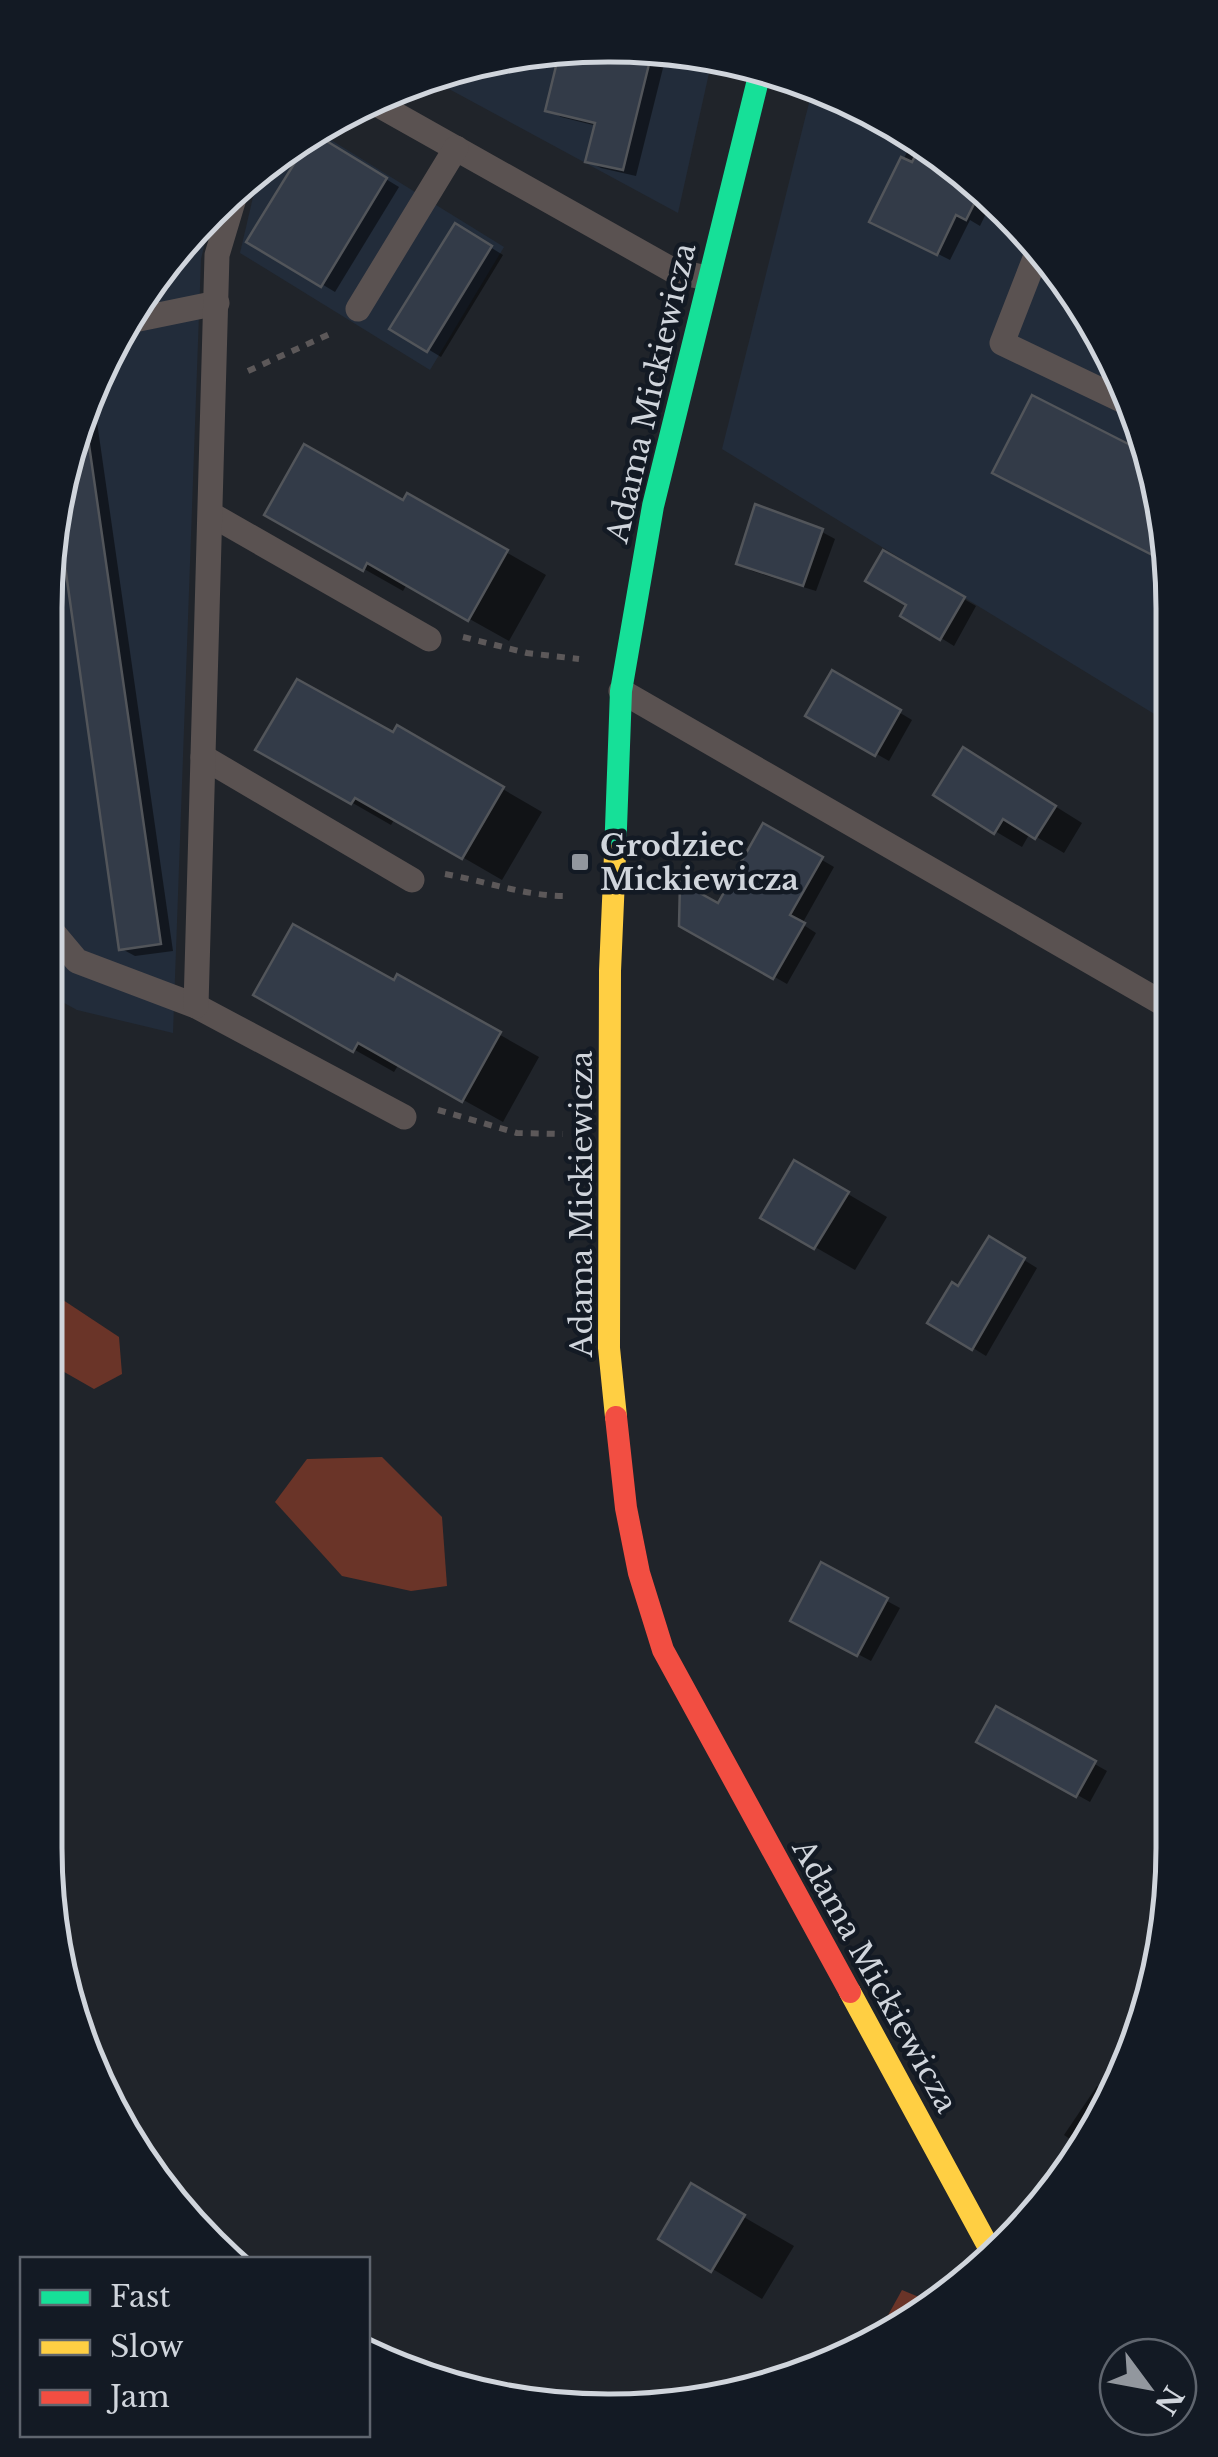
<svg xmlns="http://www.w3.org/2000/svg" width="1218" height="2457" viewBox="0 0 1218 2457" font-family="'Libre Baskerville',serif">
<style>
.built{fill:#222c3a}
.green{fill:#6a3428}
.shadow{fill:#0007}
.building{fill:#333b48;stroke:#52555a;stroke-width:2.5}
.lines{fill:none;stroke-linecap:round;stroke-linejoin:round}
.path{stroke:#5c5859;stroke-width:6;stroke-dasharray:8 8;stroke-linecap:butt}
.lane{stroke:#5a5251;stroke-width:25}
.fast{stroke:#16e098;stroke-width:22}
.slow{stroke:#ffcf43;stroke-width:22}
.jam{stroke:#f24e42;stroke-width:22}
.poi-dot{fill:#92979e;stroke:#131a24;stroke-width:4}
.labels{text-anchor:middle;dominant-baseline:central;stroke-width:9;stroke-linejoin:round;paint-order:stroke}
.street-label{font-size:30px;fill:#d0d5dc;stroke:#131a24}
.poi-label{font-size:30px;font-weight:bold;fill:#d0d5dc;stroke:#131a24;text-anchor:start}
.rim{fill:none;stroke:#d0d5dc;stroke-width:5}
</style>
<rect width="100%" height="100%" fill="#20242a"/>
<g class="built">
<path d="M 645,46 L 711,64 L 678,213 L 425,76 Z"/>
<path d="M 812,91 L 858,103 L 953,162 L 1057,266 L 1130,394 L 1168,536 L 1169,723 L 722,449 Z"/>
<path d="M 323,135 L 504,247 L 430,370 L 240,253 L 257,180 L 262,171 Z"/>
<path d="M 211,218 L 201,259 L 173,1033 L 77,1010 L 46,993 L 46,573 L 103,360 Z"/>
</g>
<g class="green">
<path d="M 57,1296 L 119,1337 L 122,1374 L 94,1389 L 45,1361 L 46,1297 Z"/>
<path d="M 382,1457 L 442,1517 L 447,1586 L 411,1591 L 342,1576 L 275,1502 L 307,1459 Z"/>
<path d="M 902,2290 L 931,2302 L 872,2344 Z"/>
</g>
<g class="shadow">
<path d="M 645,46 L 667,52 L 636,176 L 601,168 L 588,161 L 597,126 L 561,117 L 548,109 L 561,57 Z"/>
<path d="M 318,138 L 399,187 L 335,292 L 250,241 L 310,143 Z"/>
<path d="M 914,138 L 953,162 L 992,201 L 980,226 L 970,220 L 950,260 L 873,221 Z"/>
<path d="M 456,226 L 503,255 L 441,357 L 393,328 Z"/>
<path d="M 91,406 L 95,408 L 173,951 L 135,956 L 122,949 L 61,517 Z"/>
<path d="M 408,496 L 546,575 L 509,641 L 407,584 L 403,591 L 267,514 L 403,503 Z"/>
<path d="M 822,532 L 835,539 L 816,591 L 752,571 L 739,563 Z"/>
<path d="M 884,553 L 976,606 L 954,646 L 904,615 L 910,604 Z"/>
<path d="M 833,673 L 912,720 L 889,761 L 808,715 Z"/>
<path d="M 398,728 L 542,812 L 502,880 L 395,818 L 391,825 L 259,749 L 394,735 Z"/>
<path d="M 991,766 L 1082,823 L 1064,853 L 1030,833 L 1022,847 L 995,831 Z"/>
<path d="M 764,826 L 834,867 L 802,924 L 816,933 L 787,984 L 682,924 L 719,907 Z"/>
<path d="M 398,977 L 539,1057 L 503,1122 L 399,1064 L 394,1072 L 256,994 L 394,983 Z"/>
<path d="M 795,1163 L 887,1217 L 855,1270 L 763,1217 Z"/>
<path d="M 990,1239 L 1037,1268 L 986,1356 L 931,1322 L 959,1289 Z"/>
<path d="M 822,1566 L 900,1608 L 871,1661 L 793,1620 Z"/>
<path d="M 997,1709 L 1107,1771 L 1090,1802 L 980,1741 Z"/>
<path d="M 1097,2086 L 1115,2097 L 1080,2146 L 1064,2135 Z"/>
<path d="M 692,2187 L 794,2246 L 762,2299 L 662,2238 Z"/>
</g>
<g class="building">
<path d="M 645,46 L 653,48 L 623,170 L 585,162 L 595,123 L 545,111 L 558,58 Z"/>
<path d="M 320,137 L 387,178 L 321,287 L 246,242 L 305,146 Z"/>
<path d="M 922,143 L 953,162 L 981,190 L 966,220 L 956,215 L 937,255 L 869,222 L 901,157 L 912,162 Z"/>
<path d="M 455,223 L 492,246 L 427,352 L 389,329 Z"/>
<path d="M 1032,395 L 1146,453 L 1168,536 L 1168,563 L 992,473 Z"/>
<path d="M 86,424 L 161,944 L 119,950 L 59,523 Z"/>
<path d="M 304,444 L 403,500 L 407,493 L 508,550 L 468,621 L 367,563 L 363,571 L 264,515 Z"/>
<path d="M 755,504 L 823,529 L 803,586 L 736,564 Z"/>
<path d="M 883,550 L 965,597 L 940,640 L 900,616 L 906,605 L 865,581 Z"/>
<path d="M 832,670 L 901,710 L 875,756 L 805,716 Z"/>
<path d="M 297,679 L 393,732 L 397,725 L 504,787 L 462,859 L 355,798 L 351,804 L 255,750 Z"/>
<path d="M 963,747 L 1056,806 L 1035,839 L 1003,819 L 994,834 L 933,795 Z"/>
<path d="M 763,823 L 823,857 L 790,915 L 805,923 L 773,979 L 679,926 L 680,882 L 718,903 Z"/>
<path d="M 293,924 L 394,980 L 397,974 L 501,1032 L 462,1102 L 358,1043 L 353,1052 L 253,995 Z"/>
<path d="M 794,1160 L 849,1192 L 814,1249 L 760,1218 Z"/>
<path d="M 989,1236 L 1025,1258 L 972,1350 L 927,1323 L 952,1282 L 958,1286 Z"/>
<path d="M 821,1562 L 888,1598 L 857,1656 L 790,1621 Z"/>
<path d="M 996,1706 L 1096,1761 L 1076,1797 L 976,1742 Z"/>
<path d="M 691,2183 L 745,2215 L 711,2272 L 658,2239 Z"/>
</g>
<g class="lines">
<g class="path">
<path d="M 248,371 L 332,333"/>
<path d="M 463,637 L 527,653 L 579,659"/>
<path d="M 445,874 C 485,881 525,896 565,896"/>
<path d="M 438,1110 L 517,1133 L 563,1134"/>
</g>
<g class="lane">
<path d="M 377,104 L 674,271 L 707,278"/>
<path d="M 1039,248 L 1002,343 L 1134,406"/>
<path d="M 358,309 L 456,148"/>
<path d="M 134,320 L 217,303"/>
<path d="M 212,515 L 429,639"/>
<path d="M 621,691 L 1169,1007"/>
<path d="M 203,757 L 412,880"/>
<path d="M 46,899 L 51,930 L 77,961 L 196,1006 L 404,1117"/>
<path d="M 196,1006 L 217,255 L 238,185"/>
</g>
<path class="fast" d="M 615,855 L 621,691 L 653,506 L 759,76"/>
<g class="slow">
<path d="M 615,855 L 610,971 L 609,1348 L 616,1417"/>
<path d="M 850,1992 L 994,2257"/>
</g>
<path class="jam" d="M 616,1417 L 626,1508 L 639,1573 L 663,1650 L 850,1992"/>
</g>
<rect class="poi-dot" x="570" y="852" width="20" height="20" rx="5"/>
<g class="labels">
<g class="street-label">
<text transform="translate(651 393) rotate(-77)">Adama Mickiewicza</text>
<text transform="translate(581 1204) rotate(-90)">Adama Mickiewicza</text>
<text transform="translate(875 1976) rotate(61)">Adama Mickiewicza</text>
</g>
<g class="poi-label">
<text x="600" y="845">Grodziec<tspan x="600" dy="34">Mickiewicza</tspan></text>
</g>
</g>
<path d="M0 0H1218V2457H0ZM608 62H610A546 546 0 0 1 1156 608V1848A546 546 0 0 1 610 2394H608A546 546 0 0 1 62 1848V608A546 546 0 0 1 608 62Z" fill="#131a24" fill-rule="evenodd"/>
<path class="rim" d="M608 62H610A546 546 0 0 1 1156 608V1848A546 546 0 0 1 610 2394H608A546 546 0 0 1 62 1848V608A546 546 0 0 1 608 62Z"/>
<rect x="20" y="2257" width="350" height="180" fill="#131a24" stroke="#5f656e" stroke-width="2.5"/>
<rect x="40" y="2290" width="50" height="15" fill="#16e098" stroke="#5f656e" stroke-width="2.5"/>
<text x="110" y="2307" font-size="30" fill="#d0d5dc">Fast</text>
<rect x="40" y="2340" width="50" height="15" fill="#ffcf43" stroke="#5f656e" stroke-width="2.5"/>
<text x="110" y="2357" font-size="30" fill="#d0d5dc">Slow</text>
<rect x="40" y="2390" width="50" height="15" fill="#f24e42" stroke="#5f656e" stroke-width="2.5"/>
<text x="110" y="2407" font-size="30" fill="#d0d5dc">Jam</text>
<g transform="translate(1148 2387) rotate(122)"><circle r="48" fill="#131a24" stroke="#5f656e" stroke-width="2.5"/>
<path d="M0-8L18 38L0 25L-18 38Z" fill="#92979e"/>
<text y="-15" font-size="28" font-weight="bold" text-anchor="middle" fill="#d0d5dc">N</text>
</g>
</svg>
